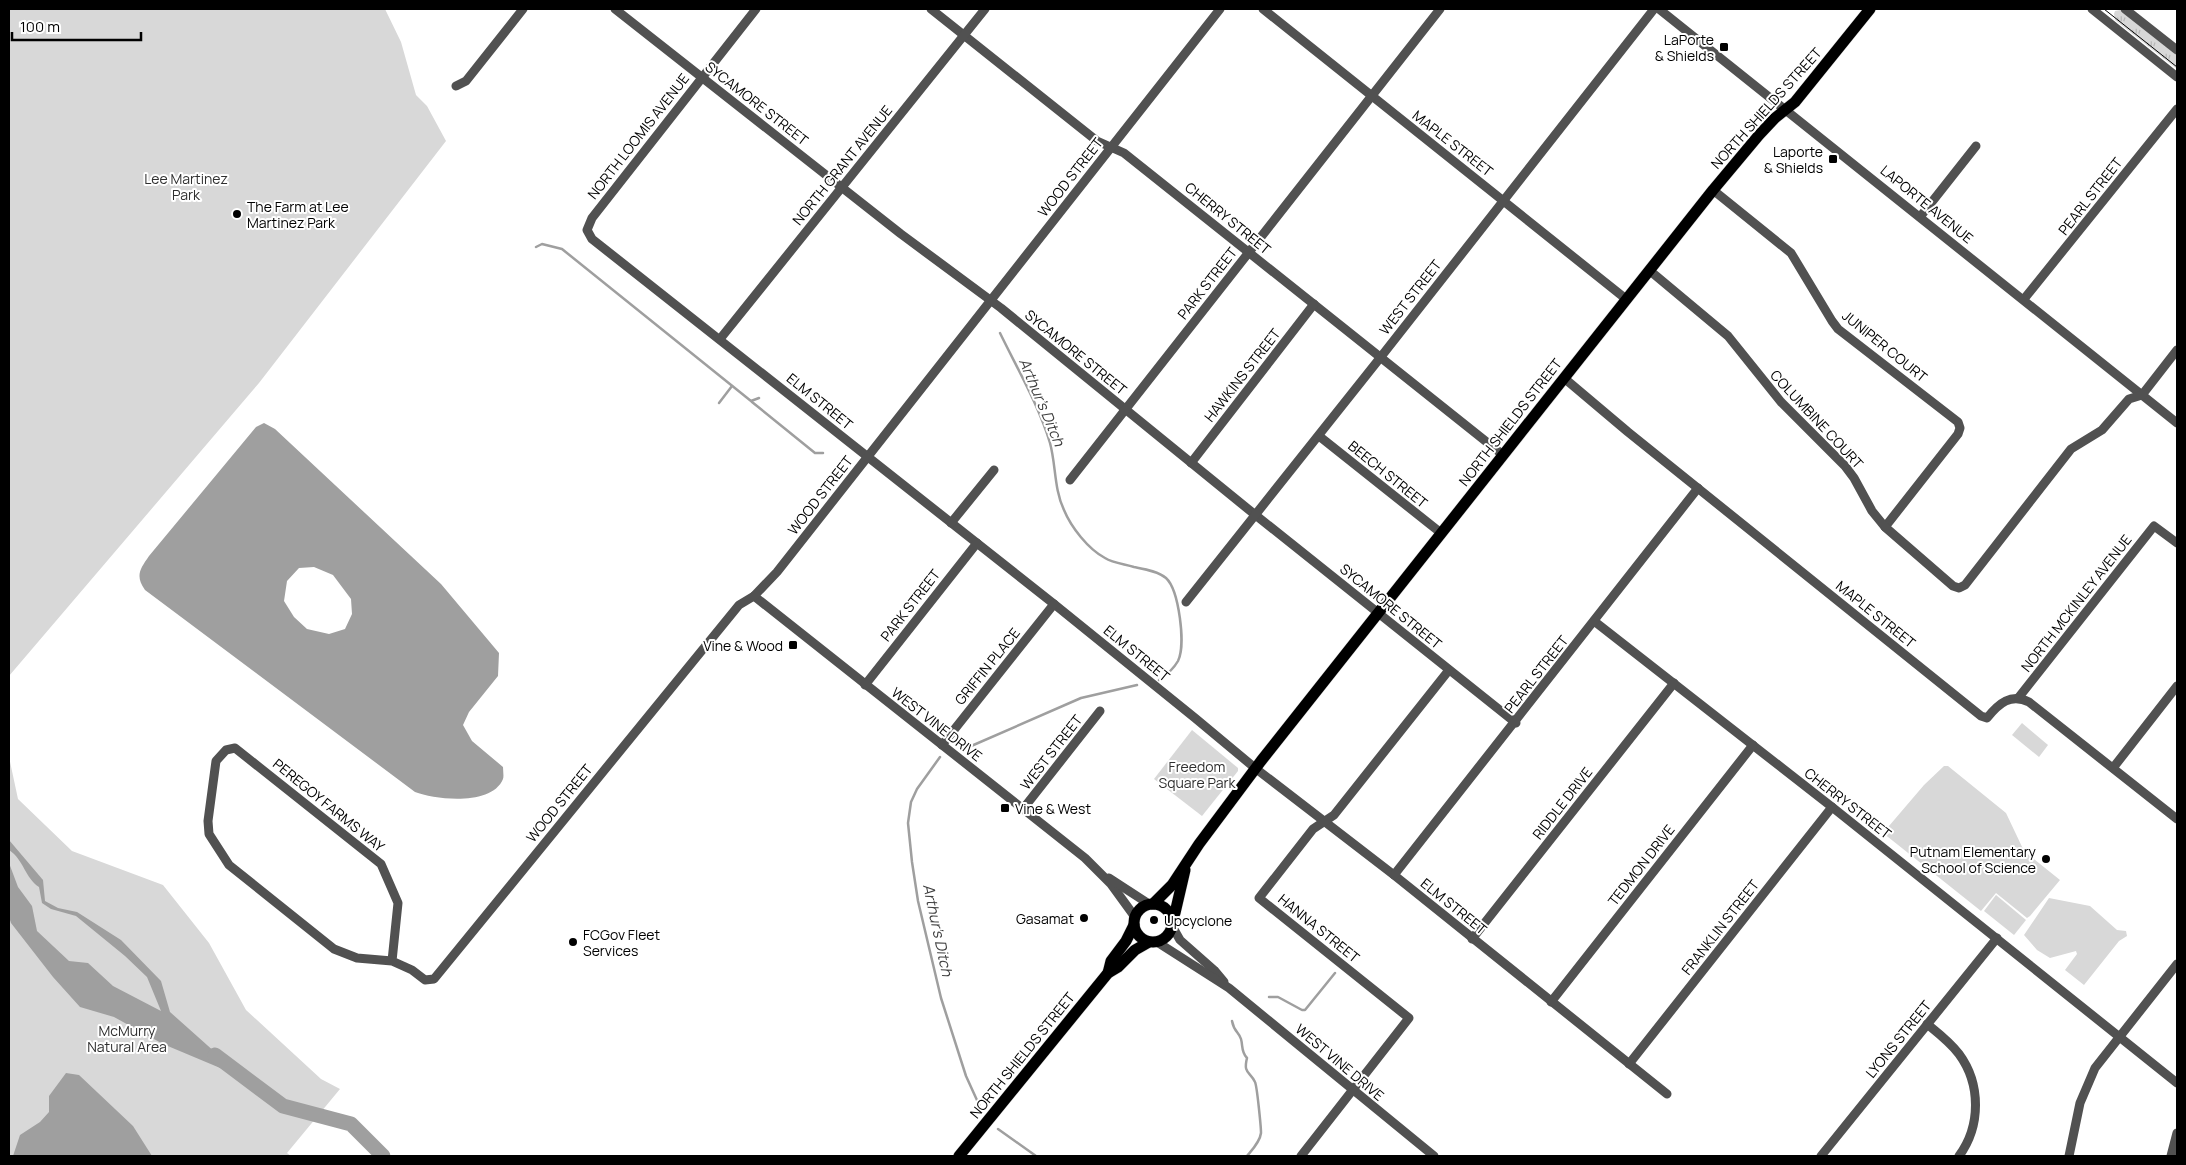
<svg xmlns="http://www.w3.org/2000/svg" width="2186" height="1165" viewBox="0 0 2186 1165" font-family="Manrope,sans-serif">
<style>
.grass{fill:url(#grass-tufts)}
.park{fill:#d8d8d8}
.water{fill:#9f9f9f;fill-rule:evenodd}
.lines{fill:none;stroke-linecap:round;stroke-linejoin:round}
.stream{stroke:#9f9f9f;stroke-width:2.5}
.river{stroke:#9f9f9f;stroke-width:15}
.major-casing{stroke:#dbdbdb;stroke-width:12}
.minor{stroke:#515151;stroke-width:9}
.major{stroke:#000;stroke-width:11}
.tram{stroke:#000;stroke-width:1}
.poi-dot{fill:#000;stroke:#fff;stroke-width:2}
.labels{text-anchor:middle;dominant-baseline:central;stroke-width:4;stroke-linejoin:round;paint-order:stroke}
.poi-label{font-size:14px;fill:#000;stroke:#fff;text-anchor:end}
.street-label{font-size:14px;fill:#000;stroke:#fff}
.park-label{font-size:14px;fill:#2f2f2f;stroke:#fff}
.water-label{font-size:15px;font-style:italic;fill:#404040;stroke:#fff}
</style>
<defs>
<pattern id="grass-tufts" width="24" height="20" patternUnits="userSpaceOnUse" patternTransform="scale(1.25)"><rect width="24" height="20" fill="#d8d8d8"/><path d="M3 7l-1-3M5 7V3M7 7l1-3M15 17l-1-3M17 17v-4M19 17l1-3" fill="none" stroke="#b8b8b8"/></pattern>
</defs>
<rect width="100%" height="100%" fill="#fff"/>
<path class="grass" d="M 2120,10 L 2177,55 L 2177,69 L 2115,20 L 2114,14 L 2115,11 Z"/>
<g class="park">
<path d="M 9,9 L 385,9 L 401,42 L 416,95 L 427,106 L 446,141 L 259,383 L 9,676 Z"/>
<path d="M 2022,723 L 2048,745 L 2039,757 L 2012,735 Z"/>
<path d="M 1192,730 L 1238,768 L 1238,771 L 1202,816 L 1154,779 Z"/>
<path d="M 9,757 L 18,799 L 72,851 L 163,885 L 209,943 L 246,1010 L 321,1079 L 340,1089 L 287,1153 L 291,1156 L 9,1156 Z"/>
<path d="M 1944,766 L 1948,766 L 2006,813 L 2024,851 L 2060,880 L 2030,916 L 2027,918 L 1996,893 L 1981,911 L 1883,833 L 1924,785 Z"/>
<path d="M 1996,895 L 2026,920 L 2014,935 L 1984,911 Z"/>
<path d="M 2049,898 L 2090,906 L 2117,930 L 2126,931 L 2127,936 L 2119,941 L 2084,985 L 2065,970 L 2077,954 L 2076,951 L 2050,958 L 2037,950 L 2024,935 Z"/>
</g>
<g class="water">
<path d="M 264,423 L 275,429 L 441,584 L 499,653 L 498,676 L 469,712 L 463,725 L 472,741 L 503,767 C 503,771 504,776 503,779 C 492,806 436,800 415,792 L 145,590 C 135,576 140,569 149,556 L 256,427 ZM 314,567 L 333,575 L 351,599 L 352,614 L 345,629 L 329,634 L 307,629 L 294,617 L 284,601 L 287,581 L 299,568 Z"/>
<path d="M 9,840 L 43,880 L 45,901 L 58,908 L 77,912 L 121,940 L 161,981 L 170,1012 L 244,1078 L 163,1044 L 114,1017 L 80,1007 L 53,977 L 11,923 L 9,917 L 9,863 L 18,887 L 32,906 L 37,931 L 69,961 L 88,963 L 113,986 L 161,1011 L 147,977 L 125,956 L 76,916 L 51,909 L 42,903 L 39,887 C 25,878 24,860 9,850 Z"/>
<path d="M 66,1073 L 79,1075 L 133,1126 L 152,1156 L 13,1156 L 20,1135 L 40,1122 L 49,1112 L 49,1096 Z"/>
</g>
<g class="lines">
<g class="stream">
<path d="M 536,247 L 542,244 L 562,249 L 751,401 L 759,398"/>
<path d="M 1000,333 C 1017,368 1039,406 1050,443 C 1056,465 1054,489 1064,510 C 1071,527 1088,549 1105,558 C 1113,563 1124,564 1134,567 C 1144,569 1158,571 1166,578 C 1179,590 1186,645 1178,661 C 1174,668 1165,676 1159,680"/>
<path d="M 752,402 L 815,453 L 823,453"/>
<path d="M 719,403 L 732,386"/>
<path d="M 962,750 L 1081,698 L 1137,685"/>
<path d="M 940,757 L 917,789 L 911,802 L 908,823 L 912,862 L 918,901 L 941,998 L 966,1076 L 981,1109"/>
<path d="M 1269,997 L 1278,997 L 1302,1010 L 1305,1010 L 1335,973"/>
<path d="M 1232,1021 C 1234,1032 1239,1032 1241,1039 C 1243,1046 1241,1052 1247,1058 C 1243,1074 1250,1071 1255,1082 C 1257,1086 1261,1127 1261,1133 C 1260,1142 1252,1150 1247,1156"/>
<path d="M 998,1129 L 1036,1156"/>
</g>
<path class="river" d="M 215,1055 L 283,1106 L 351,1124 L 383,1156"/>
<g class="major-casing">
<g id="major">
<circle cx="1153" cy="923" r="19"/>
<path d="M 1153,904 L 1172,885 L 1199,844 L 1261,761 L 1713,190 L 1759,135 L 1775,118 L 1795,102 L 1870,9"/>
<path d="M 1172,918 L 1175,913 L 1185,870"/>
<path d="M 1108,973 L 1111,961 L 1126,941 L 1134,925"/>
<path d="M 959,1156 L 1108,973 L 1118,967 L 1135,950 L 1149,942"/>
</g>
</g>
<g class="minor">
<path d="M 615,9 L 901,234 L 1001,308 L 1248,509 L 1516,723"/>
<path d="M 756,9 L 592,218 L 587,230 L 592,239 L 1054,604 L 1195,718 L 1255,768 L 1394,875 L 1667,1094"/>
<path d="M 931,9 L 1097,141 L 1124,153 L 1503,455"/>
<path d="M 1263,9 L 1626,299"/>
<path d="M 1659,9 L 2177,423"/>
<path d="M 2092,9 L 2177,77"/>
<path d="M 2125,9 L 2177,50"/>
<path d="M 456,86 L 466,81 L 523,9"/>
<path d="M 1713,190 L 1791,253 L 1832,321 L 1838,329 L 1958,422 L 1960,428 L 1958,434 L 1885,527"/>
<path d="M 1920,217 L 1976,146"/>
<path d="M 1649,270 L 1728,336 L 1781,402 L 1845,466 L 1854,478 L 1872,511 L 1885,527 L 1953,586 L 1959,588 L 1965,585 L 2071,449 L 2102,430 L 2129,399 L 2142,395 L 2177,350"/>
<path d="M 2024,299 L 2177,109"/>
<path d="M 720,339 L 985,9"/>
<path d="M 1564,378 L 1628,432 L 1981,716 L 1987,718 C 1999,703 2011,693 2029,702 L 2177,819"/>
<path d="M 1319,436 L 1441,533"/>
<path d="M 1191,463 L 1314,304"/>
<path d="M 1070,480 L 1440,9"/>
<path d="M 951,523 L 994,470"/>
<path d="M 754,596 L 1085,858 L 1111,884 L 1135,917"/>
<path d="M 1186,602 L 1380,358 L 1654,9"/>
<path d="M 1594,621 L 1832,807 L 2177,1083"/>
<path d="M 865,685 L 977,543"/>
<path d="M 2019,697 L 2154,526 L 2177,543"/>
<path d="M 942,745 L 1054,604"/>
<path d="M 2113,768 L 2177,686"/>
<path d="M 1023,809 L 1100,711"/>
<path d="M 1394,875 L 1698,488"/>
<path d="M 1109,878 L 1149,904"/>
<path d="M 1172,926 L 1180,940 L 1214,970 L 1224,982"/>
<path d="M 1472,939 L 1674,683"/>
<path d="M 1157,942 L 1229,988 L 1434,1156"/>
<path d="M 392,961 L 398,903 L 381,864 L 235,748 L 226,750 L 216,761 L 208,821 L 209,834 L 229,865 L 334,949 L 357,958 L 392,961 L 412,970 L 425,980 L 434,979 L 739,605 L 754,596 L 777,572 L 1220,9"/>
<path d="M 1551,1002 L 1753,745"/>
<path d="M 1927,1024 C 1938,1033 1950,1042 1959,1054 C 1981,1084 1981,1126 1959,1156"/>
<path d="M 1629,1064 L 1832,807"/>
<path d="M 1301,1156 L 1409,1018 L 1259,898 L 1313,829 L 1334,815 L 1449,670"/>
<path d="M 1821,1156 L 1997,938"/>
<path d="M 2069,1156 L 2080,1103 L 2095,1068 L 2177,964"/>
<path d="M 2171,1156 L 2177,1133"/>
</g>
<use href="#major" class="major"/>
<path class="tram" d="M 2104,9 L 2177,67"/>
</g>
<g class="poi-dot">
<rect x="1719" y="42" width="10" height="10" rx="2.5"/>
<rect x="1828" y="154" width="10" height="10" rx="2.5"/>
<circle cx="237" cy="214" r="5"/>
<rect x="788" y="640" width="10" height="10" rx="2.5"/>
<rect x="1000" y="803" width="10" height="10" rx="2.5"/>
<circle cx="2046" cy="859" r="5"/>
<circle cx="1084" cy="918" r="5"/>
<circle cx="1154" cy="920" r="5"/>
<circle cx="573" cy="942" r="5"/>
</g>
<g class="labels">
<g class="poi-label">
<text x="1714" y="39">LaPorte<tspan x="1714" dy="16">&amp; Shields</tspan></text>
<text x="1823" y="151">Laporte<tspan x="1823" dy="16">&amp; Shields</tspan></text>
<text x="247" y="206" text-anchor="start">The Farm at Lee<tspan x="247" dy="16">Martinez Park</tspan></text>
<text x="783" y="645">Vine &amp; Wood</text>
<text x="1015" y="808" text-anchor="start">Vine &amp; West</text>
<text x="2036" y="851">Putnam Elementary<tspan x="2036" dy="16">School of Science</tspan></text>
<text x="1074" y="918">Gasamat</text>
<text x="1164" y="920" text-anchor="start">Upcyclone</text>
<text x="583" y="934" text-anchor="start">FCGov Fleet<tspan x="583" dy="16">Services</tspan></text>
</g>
<g class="street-label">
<text transform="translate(757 103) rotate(38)">SYCAMORE STREET</text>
<text transform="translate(1766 108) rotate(-48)">NORTH SHIELDS STREET</text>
<text transform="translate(638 136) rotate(-52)">NORTH LOOMIS AVENUE</text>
<text transform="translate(1453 143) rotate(38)">MAPLE STREET</text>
<text transform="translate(842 165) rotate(-51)">NORTH GRANT AVENUE</text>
<text transform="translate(1070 177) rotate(-52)">WOOD STREET</text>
<text transform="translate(2090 196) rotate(-52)">PEARL STREET</text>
<text transform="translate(1927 204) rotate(39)">LAPORTE AVENUE</text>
<text transform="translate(1228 218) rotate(39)">CHERRY STREET</text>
<text transform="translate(1207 283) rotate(-52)">PARK STREET</text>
<text transform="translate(1410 297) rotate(-52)">WEST STREET</text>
<text transform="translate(1885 346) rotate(39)">JUNIPER COURT</text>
<text transform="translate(1076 352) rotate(39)">SYCAMORE STREET</text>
<text transform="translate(1242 375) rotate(-52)">HAWKINS STREET</text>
<text transform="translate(820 401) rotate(39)">ELM STREET</text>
<text transform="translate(1817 419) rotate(47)">COLUMBINE COURT</text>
<text transform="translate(1510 422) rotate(-52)">NORTH SHIELDS STREET</text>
<text transform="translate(1388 474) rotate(39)">BEECH STREET</text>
<text transform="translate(820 495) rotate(-52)">WOOD STREET</text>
<text transform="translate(2076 603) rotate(-52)">NORTH MCKINLEY AVENUE</text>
<text transform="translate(910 605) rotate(-52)">PARK STREET</text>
<text transform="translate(1391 606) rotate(39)">SYCAMORE STREET</text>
<text transform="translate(1876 614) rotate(39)">MAPLE STREET</text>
<text transform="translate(1137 653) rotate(39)">ELM STREET</text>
<text transform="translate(987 666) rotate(-51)">GRIFFIN PLACE</text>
<text transform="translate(1536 674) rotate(-52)">PEARL STREET</text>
<text transform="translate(937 724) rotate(38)">WEST VINE DRIVE</text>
<text transform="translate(1051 752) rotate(-52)">WEST STREET</text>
<text transform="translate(559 803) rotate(-51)">WOOD STREET</text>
<text transform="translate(1562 803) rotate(-52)">RIDDLE DRIVE</text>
<text transform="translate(1848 803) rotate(38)">CHERRY STREET</text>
<text transform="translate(329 805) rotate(39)">PEREGOY FARMS WAY</text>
<text transform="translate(1641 865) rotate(-52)">TEDMON DRIVE</text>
<text transform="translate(1454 906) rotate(39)">ELM STREET</text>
<text transform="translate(1720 927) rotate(-52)">FRANKLIN STREET</text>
<text transform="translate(1319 928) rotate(39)">HANNA STREET</text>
<text transform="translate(1898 1039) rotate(-51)">LYONS STREET</text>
<text transform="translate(1022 1055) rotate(-51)">NORTH SHIELDS STREET</text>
<text transform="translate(1340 1062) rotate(40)">WEST VINE DRIVE</text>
</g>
<g class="park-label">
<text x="186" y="178">Lee Martinez<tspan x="186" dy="16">Park</tspan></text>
<text x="1197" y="766">Freedom<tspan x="1197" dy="16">Square Park</tspan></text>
<text x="127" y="1030">McMurry<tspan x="127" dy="16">Natural Area</tspan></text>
</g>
<g class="water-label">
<text transform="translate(1042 402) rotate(67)">Arthur's Ditch</text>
<text transform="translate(938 930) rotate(78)">Arthur's Ditch</text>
</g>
</g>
<rect width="2186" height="1165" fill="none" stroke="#000000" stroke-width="20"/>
<path d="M12 32v8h129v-8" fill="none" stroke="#000000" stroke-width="2.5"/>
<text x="20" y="32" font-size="15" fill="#000000" stroke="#ffffff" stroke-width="4" paint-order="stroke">100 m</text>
</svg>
